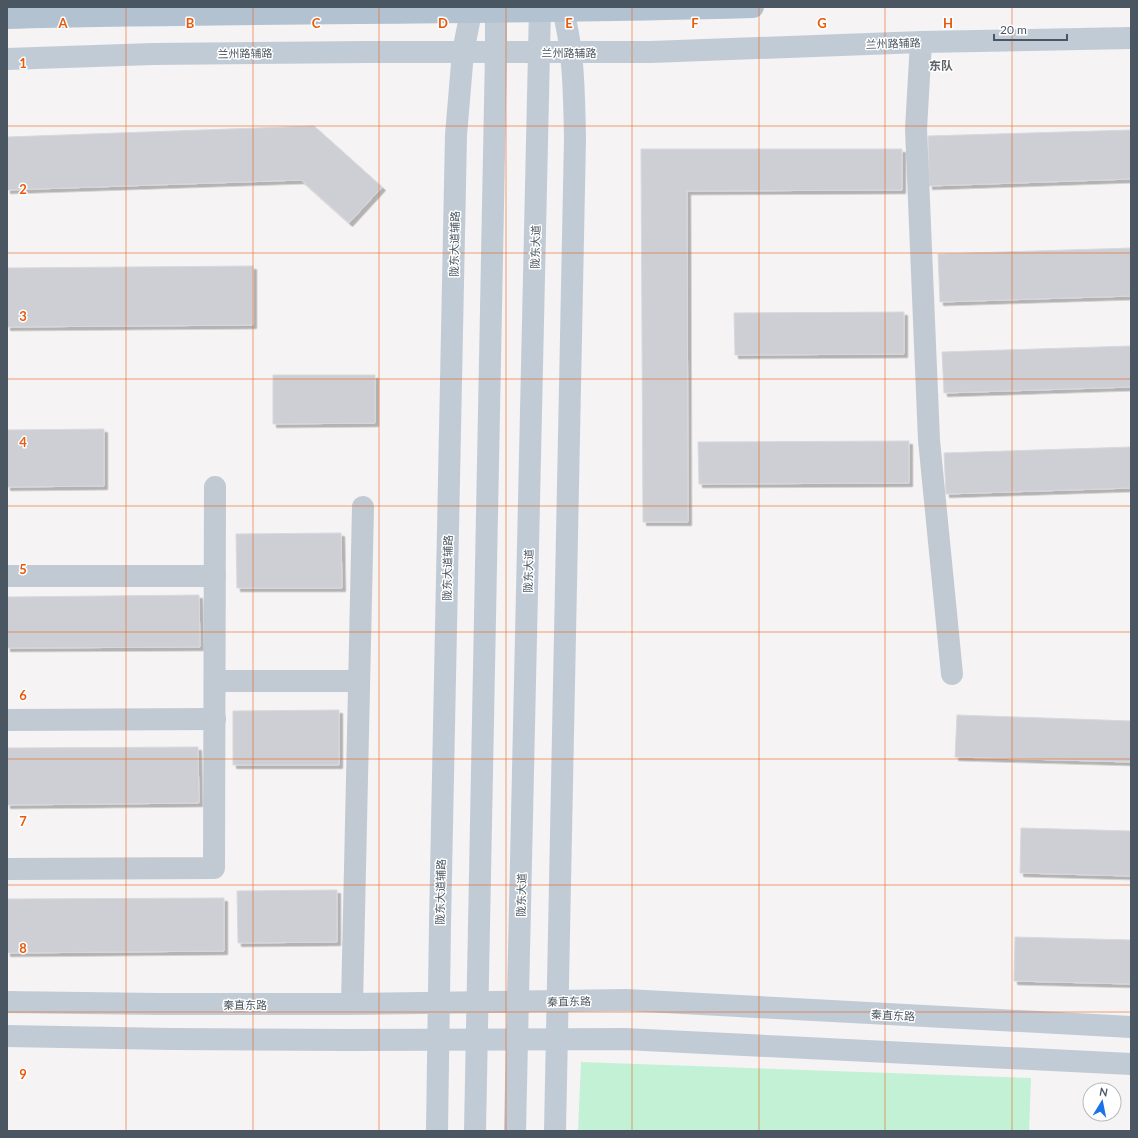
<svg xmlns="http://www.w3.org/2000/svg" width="1138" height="1138" viewBox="0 0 1138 1138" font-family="Lato,'Noto Sans SC',sans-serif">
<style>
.green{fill:#c3f1d5}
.building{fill:#cdcfd5;stroke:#d7d9de;filter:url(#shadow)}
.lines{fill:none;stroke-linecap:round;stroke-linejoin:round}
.street{stroke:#c1cad2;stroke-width:22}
.secondary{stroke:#c1cbd6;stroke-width:22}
.primary{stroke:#b3c2d1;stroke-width:22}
.grid{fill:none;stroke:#e8590c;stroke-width:1;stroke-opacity:0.55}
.labels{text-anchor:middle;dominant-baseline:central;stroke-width:3;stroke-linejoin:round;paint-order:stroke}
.street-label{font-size:11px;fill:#4a5661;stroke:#fff}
.neighbourhood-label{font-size:12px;font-weight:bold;fill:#5f6368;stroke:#fff}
.grid-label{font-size:13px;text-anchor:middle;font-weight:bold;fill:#e8590c;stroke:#fff;stroke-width:3;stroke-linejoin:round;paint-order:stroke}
</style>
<defs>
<filter id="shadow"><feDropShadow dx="3.5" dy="3.5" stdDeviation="0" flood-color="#0004"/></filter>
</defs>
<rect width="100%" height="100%" fill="#f5f3f3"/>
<path class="green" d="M 581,1062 L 1031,1078 L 1029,1131 L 578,1131 Z"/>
<g class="building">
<path d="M 314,126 L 382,187 L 349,223 L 301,180 L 7,190 L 7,137 Z"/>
<path d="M 1131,130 L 1131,179 L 929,186 L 928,136 Z"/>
<path d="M 641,149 L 902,149 L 902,190 L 687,191 L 688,522 L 643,522 Z"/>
<path d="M 1131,248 L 1131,296 L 940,302 L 938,254 Z"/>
<path d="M 253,266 L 253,325 L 7,327 L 7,268 Z"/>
<path d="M 904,312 L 904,354 L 735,355 L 734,313 Z"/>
<path d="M 1131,346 L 1131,387 L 944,393 L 942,352 Z"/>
<path d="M 273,375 L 375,375 L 375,423 L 273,424 Z"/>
<path d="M 104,429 L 104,486 L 7,487 L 7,430 Z"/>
<path d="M 909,441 L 909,483 L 699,484 L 698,442 Z"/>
<path d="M 1131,447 L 1131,488 L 946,494 L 944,453 Z"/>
<path d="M 341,533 L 342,588 L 237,588 L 236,534 Z"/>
<path d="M 199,595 L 200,647 L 7,648 L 7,597 Z"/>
<path d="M 339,710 L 339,765 L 233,765 L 233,711 Z"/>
<path d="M 957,715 L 1131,721 L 1131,762 L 955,757 Z"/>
<path d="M 198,747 L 199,803 L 7,805 L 7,748 Z"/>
<path d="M 1021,828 L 1131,831 L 1131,876 L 1020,873 Z"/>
<path d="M 337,890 L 337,942 L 238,943 L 237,891 Z"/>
<path d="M 224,898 L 224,951 L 7,953 L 7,899 Z"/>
<path d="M 1015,937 L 1131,940 L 1131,984 L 1014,981 Z"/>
</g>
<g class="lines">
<g class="street">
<path d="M 921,42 L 916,129 L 929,440 L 952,674"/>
<path d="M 7,576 L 215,576"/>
<path d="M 215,681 L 359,681"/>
<path d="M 7,720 L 215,719"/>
<path d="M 7,869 L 214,868 L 215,487"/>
<path d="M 352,1004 L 363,507"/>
</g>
<g class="secondary">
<path d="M 7,59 L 153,54 L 366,52 L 651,52 L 921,42 L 1131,38"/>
<path d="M 7,1002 L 158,1004 L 352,1004 L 626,1000 L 1131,1027"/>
<path d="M 7,1036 L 172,1039 L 348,1040 L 625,1039 L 1131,1064"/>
<path d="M 437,1131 L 440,924 L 456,135 L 463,52 L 472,7"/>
<path d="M 475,1131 L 496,52 L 496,7"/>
<path d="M 515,1131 L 540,7"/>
<path d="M 555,1131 L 575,138 C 574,94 574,49 562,7"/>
</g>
<path class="primary" d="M 7,18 C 256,12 504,14 753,7"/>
</g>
<path class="grid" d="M 126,7 L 126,1131M 253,7 L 253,1131M 379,7 L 379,1131M 506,7 L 506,1131M 632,7 L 632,1131M 759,7 L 759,1131M 885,7 L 885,1131M 1012,7 L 1012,1131M 7,126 L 1131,126M 7,253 L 1131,253M 7,379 L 1131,379M 7,506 L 1131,506M 7,632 L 1131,632M 7,759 L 1131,759M 7,885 L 1131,885M 7,1012 L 1131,1012"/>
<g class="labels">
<g class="street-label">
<text transform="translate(893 43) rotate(-2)">兰州路辅路</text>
<text x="569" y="52">兰州路辅路</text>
<text transform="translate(245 53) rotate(-1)">兰州路辅路</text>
<text transform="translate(454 244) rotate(-89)">陇东大道辅路</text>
<text transform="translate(535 247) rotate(-89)">陇东大道</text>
<text transform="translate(447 568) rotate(-89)">陇东大道辅路</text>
<text transform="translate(528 571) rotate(-89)">陇东大道</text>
<text transform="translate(440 892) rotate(-89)">陇东大道辅路</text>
<text transform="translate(521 895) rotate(-89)">陇东大道</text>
<text transform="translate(569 1001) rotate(-1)">秦直东路</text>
<text x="245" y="1004">秦直东路</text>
<text transform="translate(893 1015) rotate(3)">秦直东路</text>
</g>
<g class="neighbourhood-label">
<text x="941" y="65">东队</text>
</g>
</g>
<g class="grid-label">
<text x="63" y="28">A</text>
<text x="190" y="28">B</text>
<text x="316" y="28">C</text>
<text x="443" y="28">D</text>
<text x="569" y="28">E</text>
<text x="695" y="28">F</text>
<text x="822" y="28">G</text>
<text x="948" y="28">H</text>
<text x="23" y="68">1</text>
<text x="23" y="194">2</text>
<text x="23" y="321">3</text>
<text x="23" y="447">4</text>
<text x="23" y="574">5</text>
<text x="23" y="700">6</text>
<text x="23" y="826">7</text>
<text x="23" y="953">8</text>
<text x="23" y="1079">9</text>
</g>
<rect width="1138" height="1138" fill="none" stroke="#4a5661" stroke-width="16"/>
<g transform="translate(1102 1102) rotate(10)"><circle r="19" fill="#ffffff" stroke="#b7bbc0"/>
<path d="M0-3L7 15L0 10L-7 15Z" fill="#1a73e8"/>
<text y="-6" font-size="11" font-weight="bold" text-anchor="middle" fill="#4a5661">N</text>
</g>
<path d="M994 34v6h73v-6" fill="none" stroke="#4a5661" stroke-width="2"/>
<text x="1000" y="34" font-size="12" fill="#4a5661" stroke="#ffffff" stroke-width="3" paint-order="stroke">20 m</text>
</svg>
